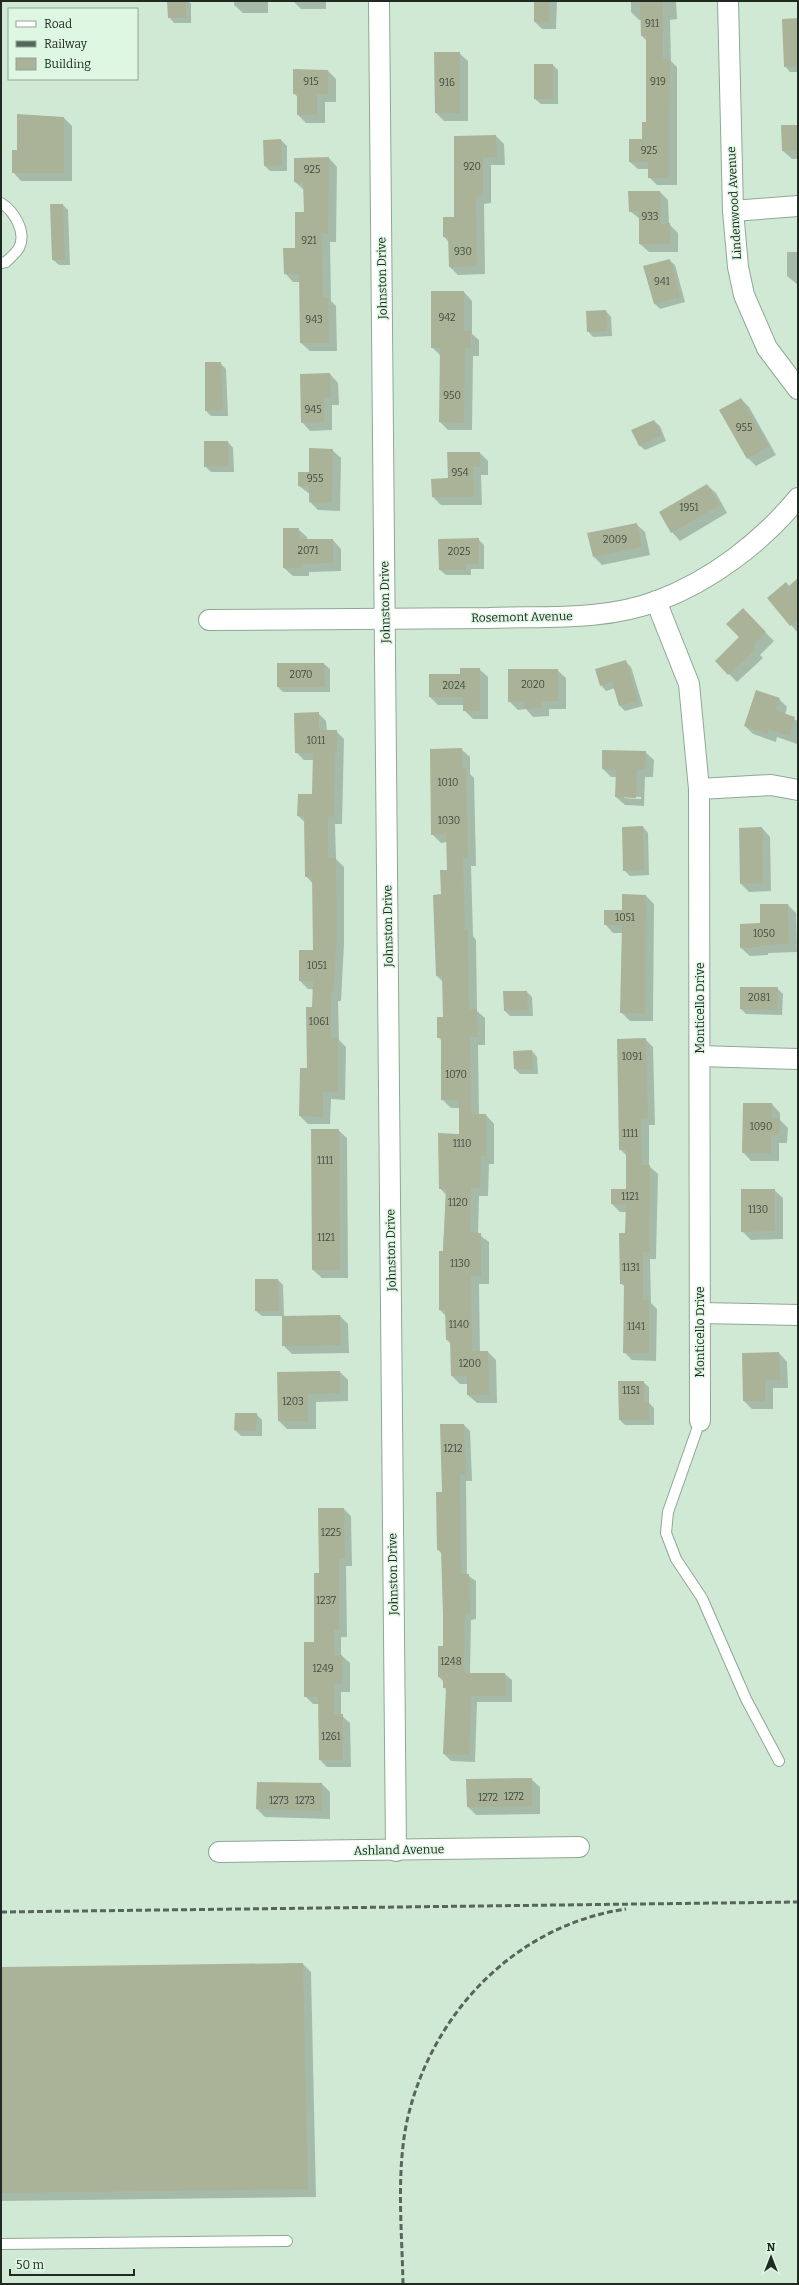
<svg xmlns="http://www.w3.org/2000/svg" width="799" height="2285" viewBox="0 0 799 2285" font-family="Bitter,serif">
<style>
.shadow{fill:#0003;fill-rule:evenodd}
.building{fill:#aab398}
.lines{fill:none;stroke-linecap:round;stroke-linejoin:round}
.service-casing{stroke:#8fa894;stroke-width:12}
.minor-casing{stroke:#8fa894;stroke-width:22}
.service{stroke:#fff;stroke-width:10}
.minor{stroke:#fff;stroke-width:20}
.rail{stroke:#57665a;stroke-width:3;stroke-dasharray:6 3;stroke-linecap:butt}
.labels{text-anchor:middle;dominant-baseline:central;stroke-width:3;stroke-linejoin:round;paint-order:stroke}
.number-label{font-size:10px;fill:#424c40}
.street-label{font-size:12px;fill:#202a22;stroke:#ddf7e2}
</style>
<rect width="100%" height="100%" fill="#d0e9d5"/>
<g class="shadow">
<path d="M 168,1 L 188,1 L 191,4 L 191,23 L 174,23 L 169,17 Z"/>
<path d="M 234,1 L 268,1 L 268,13 L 243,13 L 234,5 Z"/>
<path d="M 293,1 L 326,1 L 326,9 L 301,9 Z"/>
<path d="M 535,1 L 557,1 L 556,29 L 542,29 L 535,22 Z"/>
<path d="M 631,1 L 676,1 L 677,19 L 670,20 L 671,61 L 677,67 L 677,185 L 657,185 L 649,177 L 649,169 L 638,169 L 630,162 L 643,140 L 647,123 L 647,41 L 642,36 L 642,20 L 639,20 L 631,12 Z"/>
<path d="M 798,19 L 798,72 L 790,72 L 785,66 Z"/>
<path d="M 459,53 L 468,61 L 468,121 L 444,121 L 436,113 Z"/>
<path d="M 553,65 L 558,70 L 558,104 L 541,104 L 535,99 Z"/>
<path d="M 328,71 L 336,79 L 336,102 L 325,102 L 325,123 L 306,123 L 298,115 L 298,98 L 294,93 Z"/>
<path d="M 64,118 L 72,126 L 72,181 L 21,181 L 13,172 L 18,151 Z"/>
<path d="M 798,126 L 798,159 L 792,159 L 783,151 Z"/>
<path d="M 496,136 L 504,144 L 505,165 L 491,165 L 491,203 L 484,204 L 485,274 L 458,275 L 450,267 L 449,242 L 444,237 L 455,218 L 455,137 Z"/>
<path d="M 281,140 L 287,146 L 287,171 L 270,171 L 265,166 L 264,141 Z"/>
<path d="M 329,158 L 337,167 L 336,242 L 330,242 L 331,301 L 336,306 L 337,351 L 310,351 L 301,343 L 300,282 L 293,282 L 285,273 L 296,249 L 305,213 L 304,190 L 295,182 Z"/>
<path d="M 660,192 L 668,200 L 669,224 L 678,233 L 678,252 L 649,252 L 640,244 L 640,219 L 630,211 Z"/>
<path d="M 63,205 L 68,210 L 70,265 L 59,265 L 53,260 Z"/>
<path d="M 787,252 L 798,252 L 798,285 L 787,276 Z"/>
<path d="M 669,260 L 675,265 L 685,302 L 660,309 L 655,304 L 645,267 Z"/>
<path d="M 464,292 L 472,301 L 472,334 L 479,340 L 479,356 L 473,356 L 472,430 L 448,430 L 440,422 L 441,356 L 432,347 Z"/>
<path d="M 606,311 L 611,317 L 612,336 L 593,337 L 588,331 Z"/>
<path d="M 220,363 L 226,369 L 228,416 L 211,416 L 206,411 Z"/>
<path d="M 330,374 L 338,383 L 339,405 L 332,405 L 332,430 L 310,431 L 302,422 Z"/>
<path d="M 741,399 L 749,407 L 776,455 L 756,466 L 748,458 Z"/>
<path d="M 654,421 L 660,426 L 666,441 L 645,450 L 639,445 Z"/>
<path d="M 228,442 L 233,448 L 234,472 L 211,472 L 205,466 Z"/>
<path d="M 332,450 L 341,458 L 340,511 L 318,510 L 310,502 L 310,494 L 299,486 Z"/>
<path d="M 480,453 L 488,461 L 488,475 L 481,475 L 482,505 L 441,505 L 433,497 L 449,479 Z"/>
<path d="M 707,485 L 716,493 L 727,513 L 680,541 L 672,532 Z"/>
<path d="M 636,524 L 645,532 L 650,555 L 602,565 L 594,557 Z"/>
<path d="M 298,529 L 307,537 L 307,540 L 333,540 L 341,549 L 341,571 L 309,572 L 309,576 L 293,576 L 284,568 Z"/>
<path d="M 478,539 L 484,545 L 484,569 L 471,569 L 471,575 L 446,575 L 440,570 Z"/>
<path d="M 798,580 L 798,633 L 791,625 L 789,587 Z"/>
<path d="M 743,610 L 774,641 L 760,655 L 763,658 L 737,682 L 716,661 L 741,637 Z"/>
<path d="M 626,662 L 631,667 L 643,706 L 625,711 L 620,706 L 615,688 L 606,691 L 601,685 Z"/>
<path d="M 324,664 L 330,669 L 330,692 L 283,692 L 278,687 Z"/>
<path d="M 479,669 L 488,677 L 488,719 L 473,719 L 464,710 L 464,705 L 438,705 L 430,697 L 461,675 Z"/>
<path d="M 557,670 L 566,678 L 566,709 L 549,709 L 549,716 L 533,717 L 526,709 L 518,710 L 509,701 Z"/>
<path d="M 779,699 L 787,707 L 785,715 L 798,721 L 797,744 L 777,737 L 776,742 L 753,734 L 745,726 Z"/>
<path d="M 318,713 L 326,721 L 327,731 L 336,731 L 344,739 L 342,824 L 335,824 L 336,859 L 344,867 L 344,944 L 341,1001 L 338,1001 L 339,1040 L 346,1047 L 345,1100 L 331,1099 L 330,1124 L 308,1124 L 300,1116 L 308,1069 L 314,989 L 308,989 L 300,981 L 314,951 L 313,884 L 306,876 L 305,822 L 298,816 L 313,795 L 314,760 L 304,760 L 296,752 Z"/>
<path d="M 461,749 L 470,757 L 470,774 L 474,778 L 476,866 L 471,866 L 473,936 L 476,940 L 477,1011 L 485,1018 L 485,1045 L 478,1045 L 479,1115 L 486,1115 L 494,1124 L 494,1164 L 489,1164 L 488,1196 L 479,1196 L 478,1234 L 489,1242 L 489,1284 L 479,1284 L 480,1352 L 488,1352 L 496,1360 L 497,1403 L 477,1403 L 468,1395 L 468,1384 L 460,1384 L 452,1376 L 451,1344 L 447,1340 L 446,1316 L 440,1310 L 446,1195 L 440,1188 L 460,1135 L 460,1108 L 451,1108 L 442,1099 L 442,1041 L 438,1037 L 444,1018 L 443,982 L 437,976 L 437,920 L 448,871 L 447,842 L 441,843 L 432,834 Z"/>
<path d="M 645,752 L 654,760 L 653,777 L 645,777 L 644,806 L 625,805 L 616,797 L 617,777 L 611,777 L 603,769 ZM 624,796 L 641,797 L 641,799 L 624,798 Z"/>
<path d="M 643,827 L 648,833 L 649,875 L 630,876 L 624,870 Z"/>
<path d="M 762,828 L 770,837 L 771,891 L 749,892 L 741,884 Z"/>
<path d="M 646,896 L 654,904 L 653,1021 L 630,1021 L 621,1012 L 623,933 L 613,933 L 605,924 Z"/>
<path d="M 788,905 L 796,913 L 797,952 L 768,953 L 768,955 L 750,956 L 741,948 L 761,924 Z"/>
<path d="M 777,988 L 783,994 L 782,1015 L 746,1014 L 741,1009 Z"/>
<path d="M 527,992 L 532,997 L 533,1016 L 510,1016 L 505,1011 Z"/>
<path d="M 645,1039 L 653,1047 L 655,1125 L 649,1125 L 649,1166 L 658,1174 L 656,1259 L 650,1259 L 651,1303 L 657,1309 L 656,1361 L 632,1360 L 624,1352 L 625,1287 L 621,1283 L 627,1212 L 620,1212 L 612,1204 L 627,1190 L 627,1156 L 620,1149 Z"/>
<path d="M 532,1051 L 537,1057 L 538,1074 L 520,1074 L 515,1069 Z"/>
<path d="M 772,1104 L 780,1113 L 780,1120 L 788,1128 L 787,1143 L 779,1143 L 779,1161 L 751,1161 L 743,1152 Z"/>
<path d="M 338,1130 L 347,1138 L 348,1278 L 322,1278 L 313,1270 Z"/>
<path d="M 774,1190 L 783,1198 L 783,1239 L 751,1240 L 742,1231 Z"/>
<path d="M 278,1280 L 283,1285 L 284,1317 L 340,1316 L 348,1324 L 349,1353 L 292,1354 L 283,1345 L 283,1316 L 262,1316 L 256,1311 Z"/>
<path d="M 779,1353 L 787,1362 L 788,1388 L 773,1388 L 773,1409 L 752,1409 L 744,1401 Z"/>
<path d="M 278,1372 L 340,1372 L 348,1380 L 348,1401 L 316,1402 L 316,1429 L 287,1429 L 279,1421 Z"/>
<path d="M 643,1382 L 649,1387 L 649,1403 L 654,1408 L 654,1425 L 625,1425 L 620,1420 Z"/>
<path d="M 236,1414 L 256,1414 L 262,1420 L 262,1436 L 241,1436 L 235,1430 Z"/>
<path d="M 464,1425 L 470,1431 L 472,1481 L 466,1481 L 467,1575 L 476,1581 L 476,1619 L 471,1620 L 470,1674 L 505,1674 L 512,1680 L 512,1702 L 477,1702 L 475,1762 L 451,1761 L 444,1754 L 447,1690 L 444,1687 L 444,1682 L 439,1677 L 444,1647 L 442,1554 L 438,1550 L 443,1493 Z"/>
<path d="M 344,1509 L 351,1516 L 352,1566 L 346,1566 L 347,1637 L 341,1637 L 341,1655 L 350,1663 L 350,1692 L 341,1692 L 341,1715 L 350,1723 L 351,1767 L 327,1767 L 320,1760 L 319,1704 L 313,1704 L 305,1696 L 315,1643 L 320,1574 Z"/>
<path d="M 531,1779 L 540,1787 L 540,1814 L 476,1815 L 468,1807 Z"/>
<path d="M 322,1784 L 330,1792 L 330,1819 L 265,1817 L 257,1809 Z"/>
<path d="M 303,1964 L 311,1972 L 316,2197 L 1,2201 L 1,1968 Z"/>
</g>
<g class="building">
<path d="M 167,1 L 186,1 L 186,18 L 168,18 Z"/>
<path d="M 534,1 L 550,1 L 549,22 L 534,22 Z"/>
<path d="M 640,1 L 663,1 L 663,59 L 670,59 L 669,178 L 648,178 L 648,162 L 629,162 L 629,139 L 642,139 L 642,122 L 646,122 L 646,36 L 641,36 Z"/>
<path d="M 798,18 L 798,66 L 784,67 L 782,19 Z"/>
<path d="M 434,52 L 460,52 L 460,113 L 435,113 Z"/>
<rect x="534" y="64" width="19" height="35"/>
<path d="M 293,69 L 328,70 L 328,94 L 317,94 L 317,115 L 297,115 L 297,94 L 293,94 Z"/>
<path d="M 17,114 L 64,117 L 64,173 L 12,173 L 12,150 L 17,150 Z"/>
<path d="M 781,125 L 798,125 L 798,150 L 782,151 Z"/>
<path d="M 496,135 L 497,157 L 483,157 L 483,195 L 476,196 L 477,266 L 449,267 L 448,237 L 443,237 L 443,217 L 454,217 L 454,136 Z"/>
<path d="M 281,139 L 282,165 L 264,166 L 263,140 Z"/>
<path d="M 329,157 L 328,234 L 322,234 L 323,297 L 328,297 L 329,343 L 300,343 L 299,274 L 284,274 L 283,248 L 295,248 L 295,212 L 304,212 L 303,182 L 294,182 L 294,158 Z"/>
<path d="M 628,191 L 660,191 L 661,224 L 670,223 L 670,244 L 639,244 L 639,211 L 629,212 Z"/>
<path d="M 50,204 L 63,204 L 65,260 L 52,260 Z"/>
<path d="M 670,259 L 680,297 L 654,304 L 643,266 Z"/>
<path d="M 431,291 L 464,291 L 464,331 L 471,331 L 471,348 L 465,348 L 464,423 L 439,422 L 440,348 L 431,348 Z"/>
<path d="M 606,310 L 607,331 L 587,332 L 586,311 Z"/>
<path d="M 205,362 L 221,362 L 223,410 L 205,411 Z"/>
<path d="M 330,373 L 331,397 L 324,397 L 324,422 L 301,423 L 300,374 Z"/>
<path d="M 741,398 L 769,446 L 747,459 L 719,410 Z"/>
<path d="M 654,420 L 662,435 L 639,446 L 631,430 Z"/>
<path d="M 204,441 L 228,441 L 229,466 L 204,467 Z"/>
<path d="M 309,448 L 333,449 L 332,503 L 309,502 L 309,486 L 298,486 L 298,472 L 309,472 Z"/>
<path d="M 447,452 L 480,452 L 480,467 L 473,467 L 474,497 L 432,497 L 431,479 L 448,478 Z"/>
<path d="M 707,484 L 720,505 L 671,533 L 659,512 Z"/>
<path d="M 637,523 L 642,547 L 593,557 L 587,533 Z"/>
<path d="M 283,528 L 299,528 L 299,539 L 333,539 L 333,563 L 301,564 L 301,568 L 283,568 Z"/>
<path d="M 479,538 L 479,564 L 466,564 L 466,570 L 439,570 L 438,539 Z"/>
<path d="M 798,578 L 798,619 L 790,626 L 767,598 L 786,582 L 789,586 Z"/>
<path d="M 743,608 L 766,632 L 753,646 L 756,649 L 728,675 L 715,661 L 739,637 L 726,624 Z"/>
<path d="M 626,660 L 638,701 L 619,706 L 612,682 L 600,686 L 595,669 Z"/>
<path d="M 277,663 L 324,663 L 325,687 L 277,687 Z"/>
<path d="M 460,668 L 480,668 L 480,711 L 463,711 L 463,697 L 429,697 L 429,674 L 460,674 Z"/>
<path d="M 508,669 L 558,669 L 558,701 L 541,701 L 541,708 L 524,709 L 524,701 L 508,702 Z"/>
<path d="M 756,690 L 780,698 L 775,710 L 795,717 L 789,736 L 769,729 L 767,734 L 744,726 Z"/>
<path d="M 319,712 L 319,730 L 337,730 L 337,752 L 335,752 L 334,817 L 328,816 L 328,858 L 336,858 L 337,936 L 333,993 L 331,993 L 331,1038 L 338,1038 L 338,1092 L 323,1092 L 323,1117 L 299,1116 L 300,1068 L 307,1068 L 306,1007 L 312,1007 L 313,981 L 299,981 L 299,950 L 313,950 L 312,877 L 305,877 L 304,816 L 297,816 L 298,794 L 312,794 L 313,753 L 295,753 L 294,713 Z"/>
<path d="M 462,748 L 462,769 L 466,769 L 467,814 L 468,858 L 463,858 L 465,930 L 468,930 L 469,1009 L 477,1009 L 478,1037 L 470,1037 L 471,1114 L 486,1114 L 486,1156 L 481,1156 L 480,1188 L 471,1188 L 470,1233 L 481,1233 L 481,1276 L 471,1276 L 472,1351 L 488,1351 L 489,1395 L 467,1395 L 467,1376 L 451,1376 L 450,1340 L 446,1340 L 445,1310 L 439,1310 L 439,1251 L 443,1251 L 446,1189 L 439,1189 L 438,1133 L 459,1134 L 459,1100 L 441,1100 L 441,1038 L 437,1038 L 437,1017 L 443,1017 L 442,976 L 436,976 L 433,895 L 441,894 L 440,870 L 447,870 L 446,834 L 431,835 L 430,749 Z"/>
<path d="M 602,750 L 646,751 L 645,769 L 637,769 L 636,798 L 615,797 L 616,770 L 602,769 Z"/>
<path d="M 643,826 L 644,870 L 623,871 L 622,827 Z"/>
<path d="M 762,827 L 763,883 L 740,884 L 739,828 Z"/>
<path d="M 622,894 L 646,895 L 645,1013 L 620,1013 L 622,925 L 604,925 L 604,910 L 622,910 Z"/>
<path d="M 760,904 L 788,904 L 789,944 L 760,945 L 760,947 L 740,948 L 740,924 L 760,923 Z"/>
<path d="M 740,987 L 778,987 L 777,1010 L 740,1009 Z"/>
<path d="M 503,991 L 527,991 L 528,1010 L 504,1011 Z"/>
<path d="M 646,1038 L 648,1118 L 641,1118 L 642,1165 L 650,1165 L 649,1252 L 643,1252 L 643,1300 L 649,1300 L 649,1353 L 623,1353 L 624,1284 L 620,1284 L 619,1233 L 625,1233 L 626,1205 L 611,1204 L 611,1189 L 626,1189 L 626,1150 L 619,1150 L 617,1039 Z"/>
<path d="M 532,1050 L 533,1069 L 514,1069 L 513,1051 Z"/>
<path d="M 743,1103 L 772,1103 L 772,1118 L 780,1118 L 779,1135 L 771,1135 L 771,1153 L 742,1153 Z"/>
<path d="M 311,1129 L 339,1129 L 340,1270 L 312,1270 Z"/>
<path d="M 741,1189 L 775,1189 L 775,1231 L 741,1232 Z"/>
<path d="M 255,1279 L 278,1279 L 279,1311 L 255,1311 Z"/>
<path d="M 340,1315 L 341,1345 L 282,1346 L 282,1316 Z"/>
<path d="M 779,1352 L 780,1380 L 765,1380 L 765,1401 L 743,1401 L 742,1353 Z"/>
<path d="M 340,1371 L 340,1393 L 308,1394 L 308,1421 L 278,1421 L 277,1372 Z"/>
<path d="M 618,1381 L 644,1381 L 644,1402 L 649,1402 L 649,1420 L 619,1420 Z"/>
<path d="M 235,1413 L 257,1413 L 256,1431 L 234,1430 Z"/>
<path d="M 440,1424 L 464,1424 L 466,1475 L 460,1475 L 461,1574 L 469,1574 L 470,1613 L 465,1613 L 464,1673 L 505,1673 L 506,1696 L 471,1696 L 469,1755 L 443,1754 L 446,1688 L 443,1688 L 443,1677 L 438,1677 L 438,1646 L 443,1646 L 443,1614 L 441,1550 L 437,1550 L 436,1492 L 442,1492 Z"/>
<path d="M 318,1508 L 344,1508 L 345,1559 L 339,1559 L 339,1630 L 334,1630 L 334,1655 L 342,1655 L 342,1684 L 334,1684 L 334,1714 L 343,1714 L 343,1760 L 319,1760 L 318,1697 L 304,1697 L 304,1642 L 314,1642 L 314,1573 L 319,1573 Z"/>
<path d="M 532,1778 L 532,1806 L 467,1807 L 466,1779 Z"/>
<path d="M 257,1782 L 322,1783 L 322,1811 L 256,1809 Z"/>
<path d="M 303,1963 L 308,2189 L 1,2193 L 1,1967 Z"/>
</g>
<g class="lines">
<g class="service-casing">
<g id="service">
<path d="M 1,203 C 14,211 27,232 19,248 C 16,253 10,258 6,262 L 1,263"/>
<path d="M 700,1421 L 668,1512 L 666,1533 L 676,1559 L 702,1598 L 746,1699 L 779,1761"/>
<path d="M 1,2244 L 287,2241"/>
</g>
</g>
<g class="minor-casing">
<g id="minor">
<path d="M 379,1 L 396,1851"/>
<path d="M 728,1 L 733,211 L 738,267 L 744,295 L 767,348 L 798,389"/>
<path d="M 733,211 L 798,206"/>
<path d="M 656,601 L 689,684 L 699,789 L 700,1421"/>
<path d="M 209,620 C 303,620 396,619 489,618 C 545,616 604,621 657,601 C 711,581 762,542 798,498"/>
<path d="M 699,789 L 771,785 L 798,790"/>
<path d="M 700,1056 L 798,1059"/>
<path d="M 700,1313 L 798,1315"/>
<path d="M 219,1852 L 579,1847"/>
</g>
</g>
<use href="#service" class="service"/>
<use href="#minor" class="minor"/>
<g class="rail">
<path d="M 1,1912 L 798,1902"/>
<path d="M 403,2284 C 402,2231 396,2173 407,2121 C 431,2013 516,1925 626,1909"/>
</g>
</g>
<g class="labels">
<g class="number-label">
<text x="652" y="24">911</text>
<text x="311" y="82">915</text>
<text x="658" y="82">919</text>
<text x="447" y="83">916</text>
<text x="649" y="151">925</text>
<text x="472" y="167">920</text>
<text x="312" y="170">925</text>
<text x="650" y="217">933</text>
<text x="309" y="241">921</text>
<text x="463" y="252">930</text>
<text x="662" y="282">941</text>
<text x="447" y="318">942</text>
<text x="314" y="320">943</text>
<text x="452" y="396">950</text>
<text x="313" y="410">945</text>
<text x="744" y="428">955</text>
<text x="460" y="473">954</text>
<text x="315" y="479">955</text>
<text x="689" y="508">1951</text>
<text x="615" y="540">2009</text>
<text x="308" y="551">2071</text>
<text x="459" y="552">2025</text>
<text x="301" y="675">2070</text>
<text x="533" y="685">2020</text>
<text x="454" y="686">2024</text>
<text x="316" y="741">1011</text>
<text x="448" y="783">1010</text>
<text x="449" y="821">1030</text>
<text x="625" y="918">1051</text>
<text x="764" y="934">1050</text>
<text x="317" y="966">1051</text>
<text x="759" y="998">2081</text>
<text x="319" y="1022">1061</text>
<text x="632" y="1057">1091</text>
<text x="456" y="1075">1070</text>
<text x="761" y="1127">1090</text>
<text x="630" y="1134">1111</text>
<text x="462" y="1144">1110</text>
<text x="325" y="1161">1111</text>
<text x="630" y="1197">1121</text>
<text x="458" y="1203">1120</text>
<text x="758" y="1210">1130</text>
<text x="326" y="1238">1121</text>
<text x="460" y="1264">1130</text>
<text x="631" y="1268">1131</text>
<text x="459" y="1325">1140</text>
<text x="636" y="1327">1141</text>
<text x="470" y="1364">1200</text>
<text x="631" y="1391">1151</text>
<text x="293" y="1402">1203</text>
<text x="453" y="1449">1212</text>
<text x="331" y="1533">1225</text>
<text x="326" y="1601">1237</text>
<text x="451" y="1662">1248</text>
<text x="323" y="1669">1249</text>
<text x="331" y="1737">1261</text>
<text x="514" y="1797">1272</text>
<text x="488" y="1798">1272</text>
<text x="279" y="1801">1273</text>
<text x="305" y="1801">1273</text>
</g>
<g class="street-label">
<text transform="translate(734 203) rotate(-93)">Lindenwood Avenue</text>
<text transform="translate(382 278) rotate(-91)">Johnston Drive</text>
<text transform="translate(385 602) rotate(-91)">Johnston Drive</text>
<text transform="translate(522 617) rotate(-1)">Rosemont Avenue</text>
<text transform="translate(388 926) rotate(-91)">Johnston Drive</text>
<text transform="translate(700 1008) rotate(-90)">Monticello Drive</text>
<text transform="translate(391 1250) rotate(-91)">Johnston Drive</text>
<text transform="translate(700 1332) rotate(-90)">Monticello Drive</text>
<text transform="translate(393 1574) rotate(-91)">Johnston Drive</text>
<text transform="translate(399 1850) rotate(-1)">Ashland Avenue</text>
</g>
</g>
<rect width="799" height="2285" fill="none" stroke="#202a22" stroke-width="4"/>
<rect x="8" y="8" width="130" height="72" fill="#ddf7e2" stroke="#91a595"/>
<rect x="16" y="21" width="20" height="6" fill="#ffffff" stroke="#91a595"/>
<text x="44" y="28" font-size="12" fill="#202a22">Road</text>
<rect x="16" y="41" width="20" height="6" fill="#57665a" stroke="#91a595"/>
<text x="44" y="48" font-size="12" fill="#202a22">Railway</text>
<rect x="16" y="58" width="20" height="12" fill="#aab398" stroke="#91a595"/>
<text x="44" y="68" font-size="12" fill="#202a22">Building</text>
<g transform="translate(771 2257)" stroke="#ddf7e2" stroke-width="3" paint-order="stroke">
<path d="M0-3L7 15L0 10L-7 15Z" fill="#202a22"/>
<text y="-6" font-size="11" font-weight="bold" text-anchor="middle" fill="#202a22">N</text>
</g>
<path d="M10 2269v6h124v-6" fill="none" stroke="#202a22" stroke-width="2"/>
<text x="16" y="2269" font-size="12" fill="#202a22" stroke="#ddf7e2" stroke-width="3" paint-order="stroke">50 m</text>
</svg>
